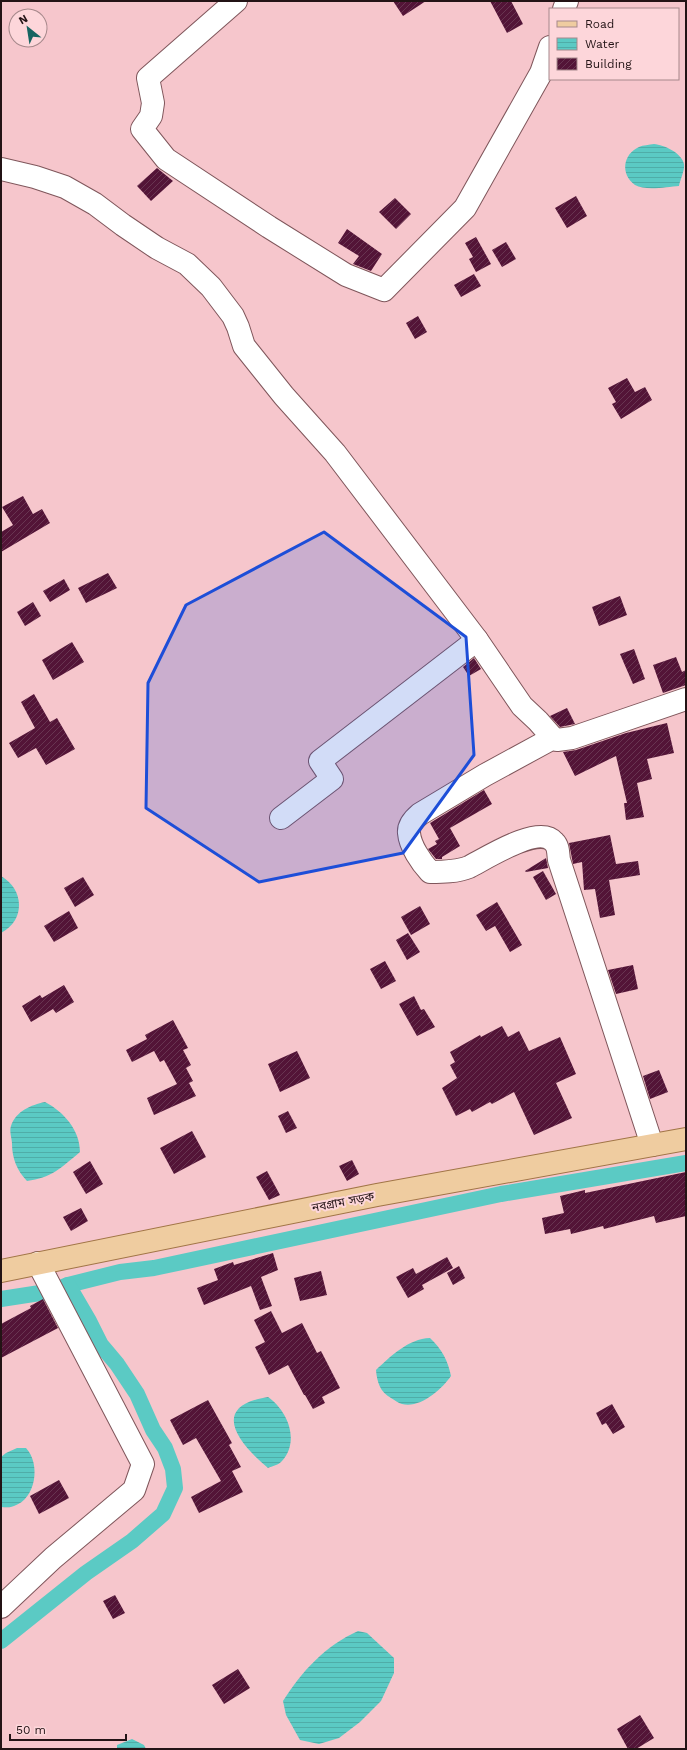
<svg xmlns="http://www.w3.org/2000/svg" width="687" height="1750" viewBox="0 0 687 1750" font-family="'Work Sans','Noto Sans Bengali',sans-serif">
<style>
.water{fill:url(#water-rules)}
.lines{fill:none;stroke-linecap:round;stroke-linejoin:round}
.canal{stroke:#5bcac4;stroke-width:16}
.building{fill:url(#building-hatch)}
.minor-casing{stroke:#7f565b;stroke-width:24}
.major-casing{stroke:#a17546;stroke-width:24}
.minor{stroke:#fff;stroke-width:22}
.major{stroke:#efcca0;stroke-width:22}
.marked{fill:#1d4ed8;fill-opacity:0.2;stroke:#1d4ed8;stroke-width:3;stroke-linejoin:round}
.labels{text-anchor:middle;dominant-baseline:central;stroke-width:4;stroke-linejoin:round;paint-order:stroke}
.street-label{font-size:12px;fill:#231315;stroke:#fdd6da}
</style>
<defs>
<pattern id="water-rules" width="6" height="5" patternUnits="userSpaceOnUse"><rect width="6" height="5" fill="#5bcac4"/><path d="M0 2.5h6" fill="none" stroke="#4fada8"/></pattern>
<pattern id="building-hatch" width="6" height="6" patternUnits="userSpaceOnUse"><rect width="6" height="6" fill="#531437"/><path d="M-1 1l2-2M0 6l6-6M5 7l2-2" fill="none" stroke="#683551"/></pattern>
</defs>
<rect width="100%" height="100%" fill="#f6c6cc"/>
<g class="water">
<path d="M 654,144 C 664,145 682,153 684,164 C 685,170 680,180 679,186 C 667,187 645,191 635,185 C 620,174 623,154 639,147 C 643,145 649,145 654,144 Z"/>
<path d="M 1,876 C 24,889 26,920 1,933 Z"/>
<path d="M 45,1102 C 64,1112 80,1130 80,1152 C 61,1168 51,1178 27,1181 C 17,1171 12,1158 12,1144 C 12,1139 9,1131 11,1126 C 16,1111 31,1105 45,1102 Z"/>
<path d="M 430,1338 C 442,1349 448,1361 451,1376 C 442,1389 420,1409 402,1404 C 398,1403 395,1400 391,1398 C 380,1392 377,1382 376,1370 C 391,1356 408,1339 430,1338 Z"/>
<path d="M 268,1397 C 288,1411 300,1441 282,1461 C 279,1465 272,1466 268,1468 C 238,1443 209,1406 268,1397 Z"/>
<path d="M 17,1448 L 26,1448 C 41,1464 36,1499 14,1506 C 10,1508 5,1507 1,1507 L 1,1457 L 6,1453 Z"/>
<path d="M 358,1631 L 367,1633 L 394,1658 L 394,1673 L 381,1701 L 360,1722 L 339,1738 L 319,1744 L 300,1740 L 286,1715 L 283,1701 C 302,1671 325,1646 358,1631 Z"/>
<path d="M 132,1739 L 144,1745 L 146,1749 L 117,1749 L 117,1745 Z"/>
</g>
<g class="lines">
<g class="canal">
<path d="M 1,1299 L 53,1291 L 68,1285 L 120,1272 L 154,1268 L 501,1194 L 686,1163"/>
<path d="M 1,1641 L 86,1573 L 132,1541 L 163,1514 L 175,1488 L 173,1469 L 165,1448 L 153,1430 L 137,1394 L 117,1364 L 101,1345 L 89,1321 L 68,1285"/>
</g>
</g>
<g class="building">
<path d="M 393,1 L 426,1 L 403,16 Z"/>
<path d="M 490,1 L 511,1 L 523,24 L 507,33 Z"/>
<path d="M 157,168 L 173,181 L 151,201 L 137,186 Z"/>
<path d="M 576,196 L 587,216 L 567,228 L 555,208 Z"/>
<path d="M 395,198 L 411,214 L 396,229 L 379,212 Z"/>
<path d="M 347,229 L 382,254 L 371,271 L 353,264 L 359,256 L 338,243 Z"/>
<path d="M 476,237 L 491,264 L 476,272 L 469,259 L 473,257 L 465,243 Z"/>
<path d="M 506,242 L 516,259 L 502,267 L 492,250 Z"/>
<path d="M 474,274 L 481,286 L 461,297 L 454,285 Z"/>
<path d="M 418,316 L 427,332 L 415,339 L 406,323 Z"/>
<path d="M 627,378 L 635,392 L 645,387 L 652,400 L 621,419 L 612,404 L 616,402 L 608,388 Z"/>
<path d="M 23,496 L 33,514 L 42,509 L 50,523 L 1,552 L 1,532 L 13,525 L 2,507 Z"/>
<path d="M 108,573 L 117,588 L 86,603 L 78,588 Z"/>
<path d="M 64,579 L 70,590 L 50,602 L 43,591 Z"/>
<path d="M 620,596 L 627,615 L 599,626 L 592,607 Z"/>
<path d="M 33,602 L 41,616 L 25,626 L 17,612 Z"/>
<path d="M 72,642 L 84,662 L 53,680 L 42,660 Z"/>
<path d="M 634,649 L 645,679 L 633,684 L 620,654 Z"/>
<path d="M 676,657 L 682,672 L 686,670 L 686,685 L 663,693 L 653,665 Z"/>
<path d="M 474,658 L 481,669 L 469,676 L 463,667 Z"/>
<path d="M 34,694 L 50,722 L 57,718 L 75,749 L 46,765 L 36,748 L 18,758 L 9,743 L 35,728 L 21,702 Z"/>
<path d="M 567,708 L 575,724 L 560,727 L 550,716 Z"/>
<path d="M 667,723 L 674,753 L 647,759 L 652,779 L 637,783 L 644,817 L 626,820 L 624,803 L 627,803 L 616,756 L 575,776 L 563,752 L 576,750 L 626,733 Z"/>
<path d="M 484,790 L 492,804 L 450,828 L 460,846 L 442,857 L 442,859 L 436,859 L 428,849 L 437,844 L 435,841 L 439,839 L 430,823 Z"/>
<path d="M 610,835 L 616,864 L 638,861 L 640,875 L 609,880 L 615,915 L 600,918 L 595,889 L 584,890 L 582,862 L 573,864 L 569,843 Z"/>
<path d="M 546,858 L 548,868 L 526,872 L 525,871 Z"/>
<path d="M 543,871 L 556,894 L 546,900 L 533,877 Z"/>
<path d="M 83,877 L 94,895 L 75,907 L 64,888 Z"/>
<path d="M 497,902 L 522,945 L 510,952 L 495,926 L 486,931 L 476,915 Z"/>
<path d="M 420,906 L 430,924 L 411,935 L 401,917 Z"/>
<path d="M 69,911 L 78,928 L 54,942 L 44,926 Z"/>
<path d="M 408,933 L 420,952 L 407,960 L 396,940 Z"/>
<path d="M 385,961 L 396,981 L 381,989 L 370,969 Z"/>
<path d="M 633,965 L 638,989 L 616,994 L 608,970 Z"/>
<path d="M 64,985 L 74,1002 L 56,1013 L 53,1009 L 31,1022 L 22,1006 L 40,995 L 42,998 Z"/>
<path d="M 414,996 L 421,1010 L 424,1009 L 435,1027 L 417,1036 L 399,1004 Z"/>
<path d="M 173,1020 L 188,1048 L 183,1050 L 191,1065 L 186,1068 L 193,1081 L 189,1083 L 196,1096 L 154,1115 L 147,1098 L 177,1084 L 164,1060 L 160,1062 L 154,1051 L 132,1062 L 126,1050 L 147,1039 L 145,1035 Z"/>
<path d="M 502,1026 L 508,1037 L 519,1031 L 529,1051 L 560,1037 L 576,1074 L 556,1083 L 572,1118 L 534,1135 L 514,1092 L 492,1104 L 490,1102 L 472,1112 L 470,1109 L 456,1116 L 442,1088 L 457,1078 L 450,1065 L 455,1062 L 450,1052 L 480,1035 L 481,1037 Z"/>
<path d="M 297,1051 L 310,1078 L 280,1092 L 268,1064 Z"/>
<path d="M 659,1070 L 668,1092 L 650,1099 L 643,1076 Z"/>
<path d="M 288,1111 L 297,1128 L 286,1133 L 278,1116 Z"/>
<path d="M 192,1131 L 206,1157 L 174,1174 L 160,1148 Z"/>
<path d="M 352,1160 L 359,1174 L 347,1181 L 339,1166 Z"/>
<path d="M 90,1161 L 103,1184 L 86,1194 L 73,1172 Z"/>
<path d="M 267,1171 L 280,1195 L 269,1200 L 256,1177 Z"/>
<path d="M 686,1172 L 686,1216 L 656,1223 L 654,1216 L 604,1229 L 603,1226 L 571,1234 L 570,1229 L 545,1234 L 542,1218 L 564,1213 L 560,1196 L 585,1190 L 585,1193 Z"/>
<path d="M 81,1208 L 88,1221 L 71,1231 L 63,1217 Z"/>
<path d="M 273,1253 L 278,1270 L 261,1277 L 272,1306 L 260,1310 L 251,1286 L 204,1305 L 197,1288 L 218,1280 L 214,1269 L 233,1262 L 234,1265 Z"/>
<path d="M 447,1257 L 453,1268 L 422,1285 L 424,1289 L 408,1298 L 396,1277 L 413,1268 L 416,1274 Z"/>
<path d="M 459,1266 L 465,1278 L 453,1285 L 447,1273 Z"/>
<path d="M 321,1271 L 327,1295 L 300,1301 L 294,1278 Z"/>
<path d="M 43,1299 L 58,1328 L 1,1358 L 1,1324 L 31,1308 L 30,1306 Z"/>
<path d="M 271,1311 L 282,1333 L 302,1323 L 317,1353 L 321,1351 L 340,1388 L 322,1397 L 325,1403 L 313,1409 L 305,1395 L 304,1395 L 288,1365 L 269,1375 L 255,1347 L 265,1342 L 254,1320 Z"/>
<path d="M 208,1400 L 232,1443 L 229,1445 L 241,1467 L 232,1471 L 243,1492 L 199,1513 L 191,1497 L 221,1481 L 196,1438 L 183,1445 L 170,1420 Z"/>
<path d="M 612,1404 L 625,1427 L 613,1434 L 606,1423 L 602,1425 L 596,1413 Z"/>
<path d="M 59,1480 L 69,1498 L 39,1514 L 30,1496 Z"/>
<path d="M 115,1595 L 125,1613 L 113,1619 L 103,1601 Z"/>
<path d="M 238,1669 L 250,1688 L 224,1704 L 212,1685 Z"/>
<path d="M 640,1715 L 654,1738 L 636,1749 L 628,1749 L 617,1729 Z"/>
</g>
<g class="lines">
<g class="minor-casing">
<g id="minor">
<path d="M 236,1 L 148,78 L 153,103 L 151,116 L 142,129 L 166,159 L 269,227 L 346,275 L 384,290 L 465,208 L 541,73 L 550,47"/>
<path d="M 564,9 L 567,1"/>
<path d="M 1,169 L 35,177 L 65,187 L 95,204 L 123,225 L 157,248 L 187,264 L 211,287 L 233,316 L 238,327 L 244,346 L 284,396 L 335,453 L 477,640 L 522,706 L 538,721 L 553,738 L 557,740 L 572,738 L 686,699"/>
<path d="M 553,738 L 485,775 L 420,814 C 414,819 408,825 409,833 C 410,846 421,862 430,872 C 442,872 457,872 469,867 C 485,859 539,824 554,842 C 559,847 558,854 559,860 L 652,1145"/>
<path d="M 281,818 L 332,779 L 320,761 L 477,640"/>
<path d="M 1,1607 L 53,1558 L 134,1490 L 143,1464 L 38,1263"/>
</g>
</g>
<g class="major-casing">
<path id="major" d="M 1,1271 L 377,1195 L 686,1139"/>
</g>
<use href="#minor" class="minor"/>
<use href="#major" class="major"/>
</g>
<path class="marked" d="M 324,532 L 466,637 L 474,755 L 403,853 L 259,882 L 146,808 L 148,683 L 186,605 Z"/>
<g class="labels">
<g class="street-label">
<text transform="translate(343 1202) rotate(-11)">নবগ্রাম সড়ক</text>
</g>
</g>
<rect width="687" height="1750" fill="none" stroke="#231315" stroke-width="4"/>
<rect x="549" y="8" width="130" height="72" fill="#fdd6da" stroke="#a6888b"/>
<rect x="557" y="21" width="20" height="6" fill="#efcca0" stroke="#a6888b"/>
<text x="585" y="28" font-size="12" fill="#231315">Road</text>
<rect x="557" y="38" width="20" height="12" fill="url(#water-rules)" stroke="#a6888b"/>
<text x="585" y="48" font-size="12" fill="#231315">Water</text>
<rect x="557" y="58" width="20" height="12" fill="url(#building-hatch)" stroke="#a6888b"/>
<text x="585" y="68" font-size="12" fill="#231315">Building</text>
<g transform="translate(28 28) rotate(330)"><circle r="19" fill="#fdd6da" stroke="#a6888b"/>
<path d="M0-3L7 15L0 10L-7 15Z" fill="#166461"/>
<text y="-6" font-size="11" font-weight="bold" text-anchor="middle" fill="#231315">N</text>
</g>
<path d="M10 1734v6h116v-6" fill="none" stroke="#231315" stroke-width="2"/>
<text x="16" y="1734" font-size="12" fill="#231315" stroke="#fdd6da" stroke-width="3" paint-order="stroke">50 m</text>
</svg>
